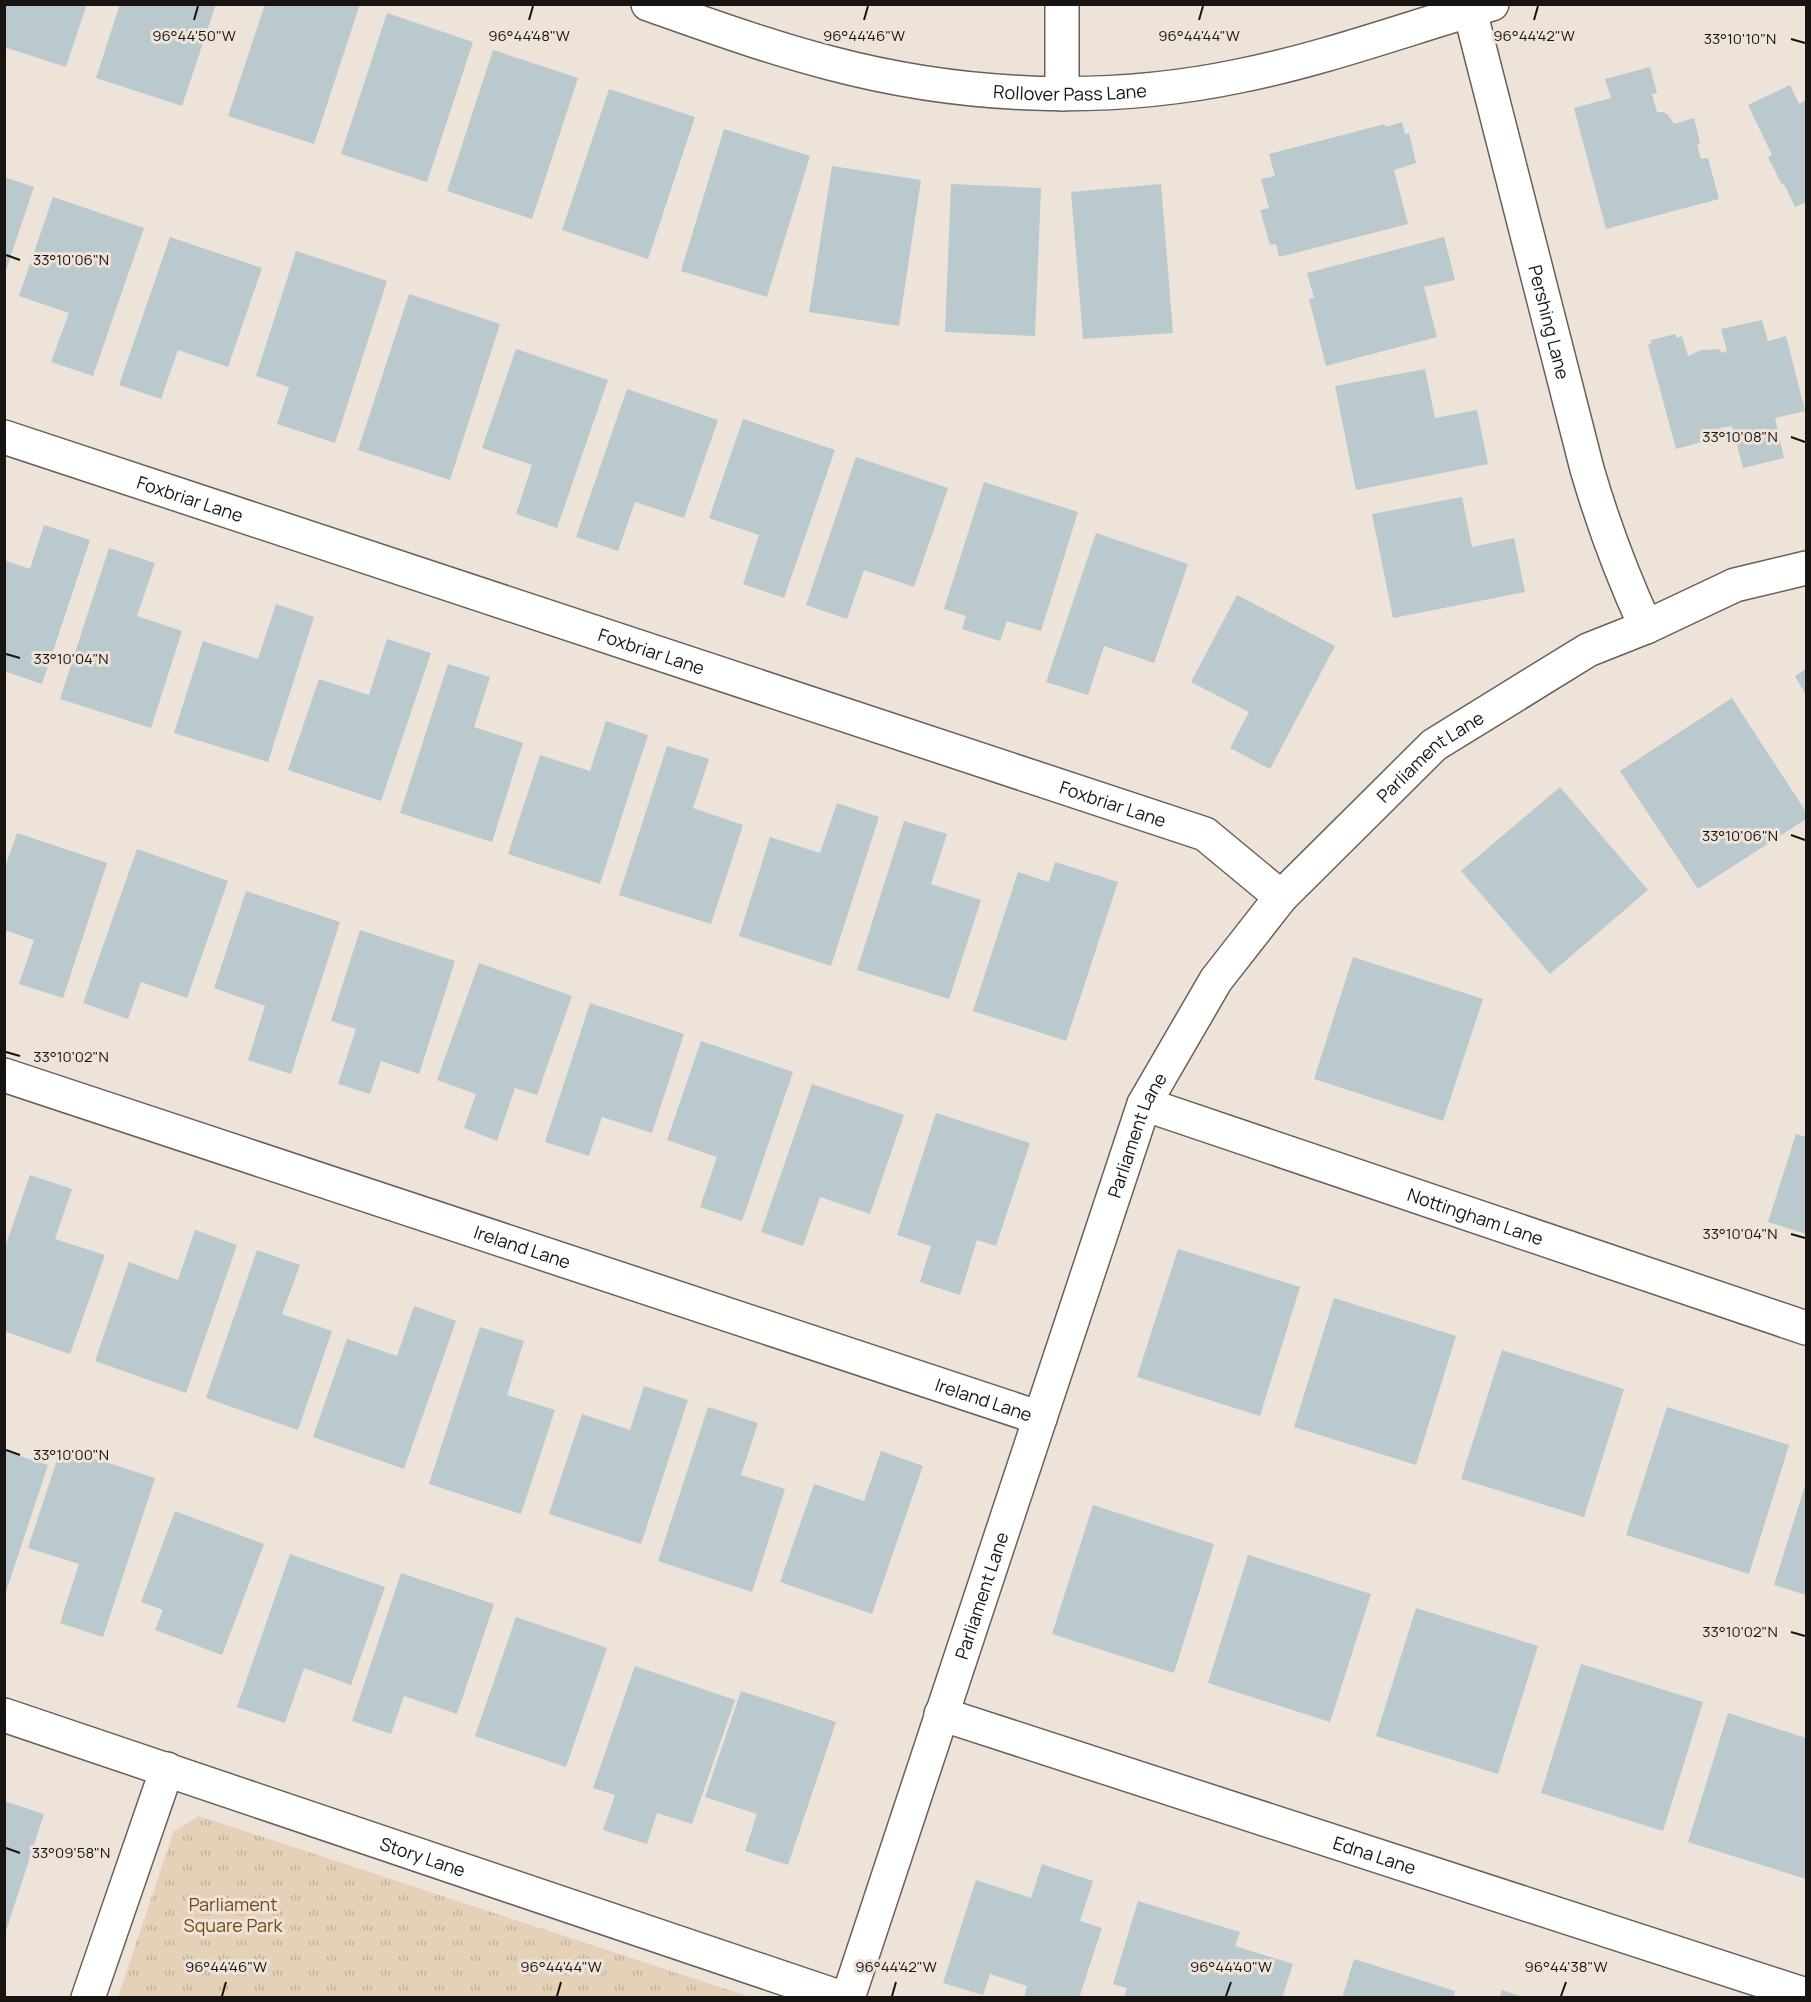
<svg xmlns="http://www.w3.org/2000/svg" width="1811" height="2002" viewBox="0 0 1811 2002" font-family="Manrope,sans-serif">
<style>
.park{fill:url(#park-tufts)}
.building{fill:#bac9cd}
.lines{fill:none;stroke-linecap:round;stroke-linejoin:round}
.minor-casing{stroke:#696157;stroke-width:36}
.minor{stroke:#fff;stroke-width:33}
.ticks{fill:none;stroke:#181411;stroke-width:2}
.labels{text-anchor:middle;dominant-baseline:central;stroke-width:6;stroke-linejoin:round;paint-order:stroke}
.street-label{font-size:18px;fill:#181411;stroke:#ede3d9}
.park-label{font-size:18px;fill:#734b11;stroke:#ede3d9}
.ticks-label{font-size:15px;text-anchor:middle;fill:#181411;stroke:#ede3d9;stroke-width:6;stroke-linejoin:round;paint-order:stroke}
</style>
<defs>
<pattern id="park-tufts" width="24" height="20" patternUnits="userSpaceOnUse" patternTransform="scale(1.5)"><rect width="24" height="20" fill="#e5d0b8"/><path d="M3 7l-1-3M5 7V3M7 7l1-3M15 17l-1-3M17 17v-4M19 17l1-3" fill="none" stroke="#c4b29d"/></pattern>
</defs>
<rect width="100%" height="100%" fill="#ede3d9"/>
<path class="park" d="M 199,1816 L 750,1997 L 118,1997 L 174,1831 Z"/>
<g class="building">
<path d="M 4,4 L 87,4 L 66,67 L 4,47 Z"/>
<path d="M 120,4 L 216,4 L 182,106 L 96,78 Z"/>
<path d="M 265,4 L 360,4 L 314,144 L 228,116 Z"/>
<path d="M 387,13 L 473,42 L 427,182 L 341,154 Z"/>
<path d="M 493,50 L 578,78 L 532,219 L 447,191 Z"/>
<path d="M 1650,67 L 1657,93 L 1652,94 L 1657,112 L 1663,112 L 1668,115 L 1674,124 L 1694,118 L 1700,143 L 1697,145 L 1701,159 L 1708,158 L 1719,199 L 1606,229 L 1574,108 L 1611,98 L 1605,79 Z"/>
<path d="M 1790,85 L 1799,104 L 1806,100 L 1806,202 L 1795,207 L 1784,184 L 1782,185 L 1768,157 L 1772,155 L 1748,105 Z"/>
<path d="M 609,89 L 695,117 L 648,259 L 562,230 Z"/>
<path d="M 1402,122 L 1405,134 L 1409,133 L 1416,163 L 1394,170 L 1408,224 L 1279,257 L 1276,244 L 1270,245 L 1260,210 L 1269,208 L 1261,179 L 1275,176 L 1269,154 L 1385,124 L 1385,127 Z"/>
<path d="M 724,129 L 810,156 L 767,297 L 681,271 Z"/>
<path d="M 832,166 L 921,180 L 899,326 L 809,312 Z"/>
<path d="M 4,177 L 34,187 L 5,273 L 4,273 Z"/>
<path d="M 951,184 L 1041,188 L 1035,336 L 945,332 Z"/>
<path d="M 1161,184 L 1173,333 L 1083,339 L 1071,192 Z"/>
<path d="M 53,197 L 144,228 L 93,376 L 51,362 L 69,313 L 19,296 Z"/>
<path d="M 170,237 L 262,268 L 228,367 L 178,350 L 161,399 L 119,385 Z"/>
<path d="M 1444,237 L 1455,280 L 1424,287 L 1437,337 L 1326,366 L 1309,299 L 1314,298 L 1307,273 Z"/>
<path d="M 296,251 L 387,281 L 335,443 L 277,424 L 289,387 L 256,376 Z"/>
<path d="M 409,294 L 500,324 L 450,480 L 358,450 Z"/>
<path d="M 1762,320 L 1768,341 L 1786,336 L 1805,411 L 1775,418 L 1784,458 L 1743,468 L 1732,426 L 1719,428 L 1719,430 L 1700,435 L 1702,442 L 1676,449 L 1648,345 L 1652,343 L 1651,340 L 1676,334 L 1676,338 L 1682,336 L 1688,356 L 1701,350 L 1720,349 L 1721,353 L 1727,351 L 1721,329 Z"/>
<path d="M 516,349 L 608,380 L 557,528 L 516,514 L 532,465 L 482,448 Z"/>
<path d="M 1425,369 L 1435,418 L 1477,410 L 1488,464 L 1356,490 L 1335,386 Z"/>
<path d="M 627,389 L 718,420 L 684,518 L 635,502 L 618,551 L 576,537 Z"/>
<path d="M 743,419 L 835,450 L 784,598 L 743,584 L 759,535 L 709,518 Z"/>
<path d="M 856,457 L 948,488 L 914,587 L 864,570 L 847,619 L 806,605 Z"/>
<path d="M 984,482 L 1078,512 L 1041,631 L 1007,621 L 1000,641 L 962,629 L 966,616 L 944,609 Z"/>
<path d="M 1462,497 L 1472,547 L 1514,538 L 1525,592 L 1393,618 L 1372,514 Z"/>
<path d="M 44,525 L 90,540 L 42,684 L 4,671 L 4,560 L 30,569 Z"/>
<path d="M 1096,533 L 1188,564 L 1154,663 L 1104,646 L 1088,695 L 1046,682 Z"/>
<path d="M 109,548 L 155,563 L 137,616 L 182,631 L 151,728 L 60,699 Z"/>
<path d="M 1237,595 L 1335,646 L 1270,769 L 1230,748 L 1249,712 L 1191,682 Z"/>
<path d="M 276,604 L 314,617 L 268,762 L 174,733 L 203,641 L 258,659 Z"/>
<path d="M 387,639 L 431,653 L 381,801 L 288,770 L 319,679 L 369,695 Z"/>
<path d="M 448,664 L 490,677 L 474,727 L 523,743 L 492,842 L 400,813 Z"/>
<path d="M 1806,669 L 1806,695 L 1795,676 Z"/>
<path d="M 1732,698 L 1806,812 L 1806,819 L 1698,889 L 1620,771 Z"/>
<path d="M 606,721 L 648,735 L 600,884 L 508,854 L 540,755 L 590,771 Z"/>
<path d="M 667,746 L 709,759 L 693,808 L 743,825 L 711,924 L 619,895 Z"/>
<path d="M 1560,787 L 1648,890 L 1550,974 L 1461,871 Z"/>
<path d="M 837,803 L 879,817 L 831,966 L 739,936 L 770,837 L 820,853 Z"/>
<path d="M 904,821 L 947,834 L 931,884 L 981,900 L 949,999 L 857,970 Z"/>
<path d="M 17,833 L 107,863 L 63,998 L 19,984 L 34,940 L 4,930 L 4,870 Z"/>
<path d="M 137,849 L 228,881 L 187,998 L 141,982 L 128,1019 L 83,1003 Z"/>
<path d="M 1055,862 L 1118,882 L 1066,1041 L 973,1011 L 1018,872 L 1049,882 Z"/>
<path d="M 246,891 L 340,922 L 291,1074 L 248,1060 L 265,1006 L 214,988 Z"/>
<path d="M 360,930 L 455,961 L 419,1074 L 381,1061 L 370,1094 L 338,1084 L 356,1029 L 331,1021 Z"/>
<path d="M 1353,957 L 1483,999 L 1443,1121 L 1314,1079 Z"/>
<path d="M 479,963 L 572,996 L 537,1095 L 515,1088 L 497,1141 L 464,1128 L 476,1094 L 437,1080 Z"/>
<path d="M 590,1003 L 684,1034 L 652,1133 L 602,1117 L 589,1156 L 545,1142 Z"/>
<path d="M 701,1041 L 793,1072 L 742,1221 L 700,1207 L 717,1157 L 667,1140 Z"/>
<path d="M 812,1084 L 904,1115 L 870,1214 L 820,1197 L 803,1246 L 761,1232 Z"/>
<path d="M 936,1113 L 1030,1143 L 996,1246 L 977,1240 L 960,1295 L 920,1282 L 931,1246 L 897,1235 Z"/>
<path d="M 1796,1134 L 1806,1137 L 1806,1234 L 1768,1222 Z"/>
<path d="M 30,1175 L 72,1189 L 55,1239 L 105,1255 L 70,1354 L 4,1331 L 4,1250 Z"/>
<path d="M 195,1230 L 237,1245 L 186,1393 L 95,1361 L 129,1262 L 178,1280 Z"/>
<path d="M 1178,1249 L 1300,1287 L 1260,1416 L 1137,1377 Z"/>
<path d="M 257,1250 L 300,1265 L 282,1314 L 332,1331 L 298,1430 L 206,1398 Z"/>
<path d="M 1334,1298 L 1456,1336 L 1416,1465 L 1294,1427 Z"/>
<path d="M 414,1306 L 456,1321 L 404,1469 L 313,1437 L 347,1339 L 397,1356 Z"/>
<path d="M 480,1327 L 524,1341 L 507,1395 L 555,1410 L 521,1514 L 429,1484 Z"/>
<path d="M 1502,1350 L 1624,1389 L 1584,1517 L 1461,1479 Z"/>
<path d="M 644,1386 L 688,1400 L 641,1544 L 549,1514 L 582,1414 L 630,1430 Z"/>
<path d="M 708,1407 L 758,1423 L 741,1475 L 785,1489 L 752,1592 L 658,1561 Z"/>
<path d="M 1667,1407 L 1789,1445 L 1749,1574 L 1626,1535 Z"/>
<path d="M 61,1448 L 155,1478 L 103,1637 L 60,1623 L 79,1564 L 28,1548 Z"/>
<path d="M 4,1451 L 48,1465 L 5,1595 L 4,1595 Z"/>
<path d="M 881,1451 L 923,1466 L 872,1614 L 780,1582 L 814,1484 L 864,1501 Z"/>
<path d="M 1806,1482 L 1806,1595 L 1774,1585 Z"/>
<path d="M 1093,1505 L 1214,1544 L 1174,1673 L 1052,1634 Z"/>
<path d="M 175,1511 L 264,1544 L 222,1655 L 155,1630 L 163,1610 L 141,1602 Z"/>
<path d="M 290,1554 L 385,1587 L 351,1685 L 304,1668 L 285,1723 L 237,1707 Z"/>
<path d="M 1248,1555 L 1371,1594 L 1330,1722 L 1208,1683 Z"/>
<path d="M 401,1573 L 494,1604 L 457,1714 L 404,1696 L 391,1734 L 352,1721 Z"/>
<path d="M 1416,1608 L 1538,1646 L 1498,1774 L 1376,1736 Z"/>
<path d="M 516,1617 L 607,1648 L 566,1767 L 475,1736 Z"/>
<path d="M 1581,1664 L 1703,1702 L 1663,1831 L 1541,1793 Z"/>
<path d="M 635,1666 L 735,1700 L 692,1824 L 657,1813 L 647,1844 L 603,1830 L 615,1795 L 593,1788 Z"/>
<path d="M 741,1691 L 836,1722 L 788,1865 L 745,1851 L 757,1814 L 705,1797 Z"/>
<path d="M 1728,1713 L 1806,1738 L 1806,1879 L 1688,1842 Z"/>
<path d="M 4,1801 L 44,1814 L 5,1934 L 4,1934 Z"/>
<path d="M 1042,1864 L 1093,1881 L 1080,1921 L 1102,1928 L 1079,1998 L 1024,1998 L 1027,1986 L 990,1974 L 983,1995 L 943,1983 L 976,1880 L 1031,1898 Z"/>
<path d="M 1138,1901 L 1240,1932 L 1235,1946 L 1293,1964 L 1282,1998 L 1124,1998 L 1127,1988 L 1113,1984 Z"/>
<path d="M 1354,1959 L 1455,1991 L 1453,1998 L 1342,1998 Z"/>
<path d="M 1502,1990 L 1522,1997 L 1522,1998 L 1499,1998 Z"/>
</g>
<g class="lines">
<g class="minor-casing">
<g id="minor">
<path id="s1" d="M 648,4 C 708,25 768,47 830,63 C 962,98 1105,104 1239,76 C 1325,59 1408,28 1492,4"/>
<path d="M 1062,4 L 1062,94"/>
<path id="s2" d="M 1470,11 L 1587,469 C 1603,524 1622,575 1646,627"/>
<path id="s3" d="M 4,437 L 1205,834 L 1281,897"/>
<path id="s4" d="M 4,1075 L 1040,1418"/>
<path id="s5" d="M 1144,1104 L 1806,1328"/>
<path id="s6" d="M 941,1714 L 1806,1995"/>
<path id="s7" d="M 4,1715 L 842,1998"/>
<path d="M 88,1998 L 167,1769"/>
<path id="s8" d="M 848,1998 L 1144,1104 L 1216,980 L 1281,897 L 1434,745 L 1588,650 L 1646,627 L 1735,585 L 1806,568"/>
</g>
</g>
<use href="#minor" class="minor"/>
</g>
<path class="ticks" d="M 194,20 L 198,6M 529,20 L 533,6M 864,20 L 868,6M 1199,20 L 1203,6M 1534,20 L 1538,6M 1791,39 L 1805,43M 6,255 L 20,260M 1791,437 L 1805,442M 6,654 L 20,658M 1791,835 L 1805,840M 6,1052 L 20,1056M 1791,1234 L 1805,1238M 6,1450 L 20,1455M 1791,1632 L 1805,1636M 6,1848 L 20,1853M 222,1996 L 226,1982M 557,1996 L 561,1982M 892,1996 L 896,1982M 1226,1996 L 1231,1982M 1561,1996 L 1566,1982"/>
<g class="labels">
<g class="street-label">
<text stroke="none"><textPath href="#s1" startOffset="434">Rollover Pass Lane</textPath></text>
<text stroke="none"><textPath href="#s2" startOffset="321">Pershing Lane</textPath></text>
<text stroke="none"><textPath href="#s3" startOffset="196">Foxbriar Lane</textPath></text>
<text stroke="none"><textPath href="#s3" startOffset="682">Foxbriar Lane</textPath></text>
<text stroke="none"><textPath href="#s8" startOffset="1396">Parliament Lane</textPath></text>
<text stroke="none"><textPath href="#s3" startOffset="1168">Foxbriar Lane</textPath></text>
<text stroke="none"><textPath href="#s8" startOffset="910">Parliament Lane</textPath></text>
<text stroke="none"><textPath href="#s5" startOffset="350">Nottingham Lane</textPath></text>
<text stroke="none"><textPath href="#s4" startOffset="546">Ireland Lane</textPath></text>
<text stroke="none"><textPath href="#s4" startOffset="1032">Ireland Lane</textPath></text>
<text stroke="none"><textPath href="#s8" startOffset="424">Parliament Lane</textPath></text>
<text stroke="none"><textPath href="#s6" startOffset="456">Edna Lane</textPath></text>
<text stroke="none"><textPath href="#s7" startOffset="442">Story Lane</textPath></text>
</g>
<g class="park-label">
<text x="233" y="1904">Parliament<tspan x="233" dy="21">Square Park</tspan></text>
</g>
</g>
<g class="ticks-label">
<text x="194" y="41">96°44'50"W</text>
<text x="529" y="41">96°44'48"W</text>
<text x="864" y="41">96°44'46"W</text>
<text x="1199" y="41">96°44'44"W</text>
<text x="1534" y="41">96°44'42"W</text>
<text x="1740" y="44">33°10'10"N</text>
<text x="71" y="265">33°10'06"N</text>
<text x="1740" y="442">33°10'08"N</text>
<text x="71" y="664">33°10'04"N</text>
<text x="1740" y="841">33°10'06"N</text>
<text x="71" y="1062">33°10'02"N</text>
<text x="1740" y="1239">33°10'04"N</text>
<text x="71" y="1460">33°10'00"N</text>
<text x="1740" y="1637">33°10'02"N</text>
<text x="71" y="1858">33°09'58"N</text>
<text x="226" y="1972">96°44'46"W</text>
<text x="561" y="1972">96°44'44"W</text>
<text x="896" y="1972">96°44'42"W</text>
<text x="1231" y="1972">96°44'40"W</text>
<text x="1566" y="1972">96°44'38"W</text>
</g>
<rect width="1811" height="2002" fill="none" stroke="#181411" stroke-width="12"/>
</svg>
